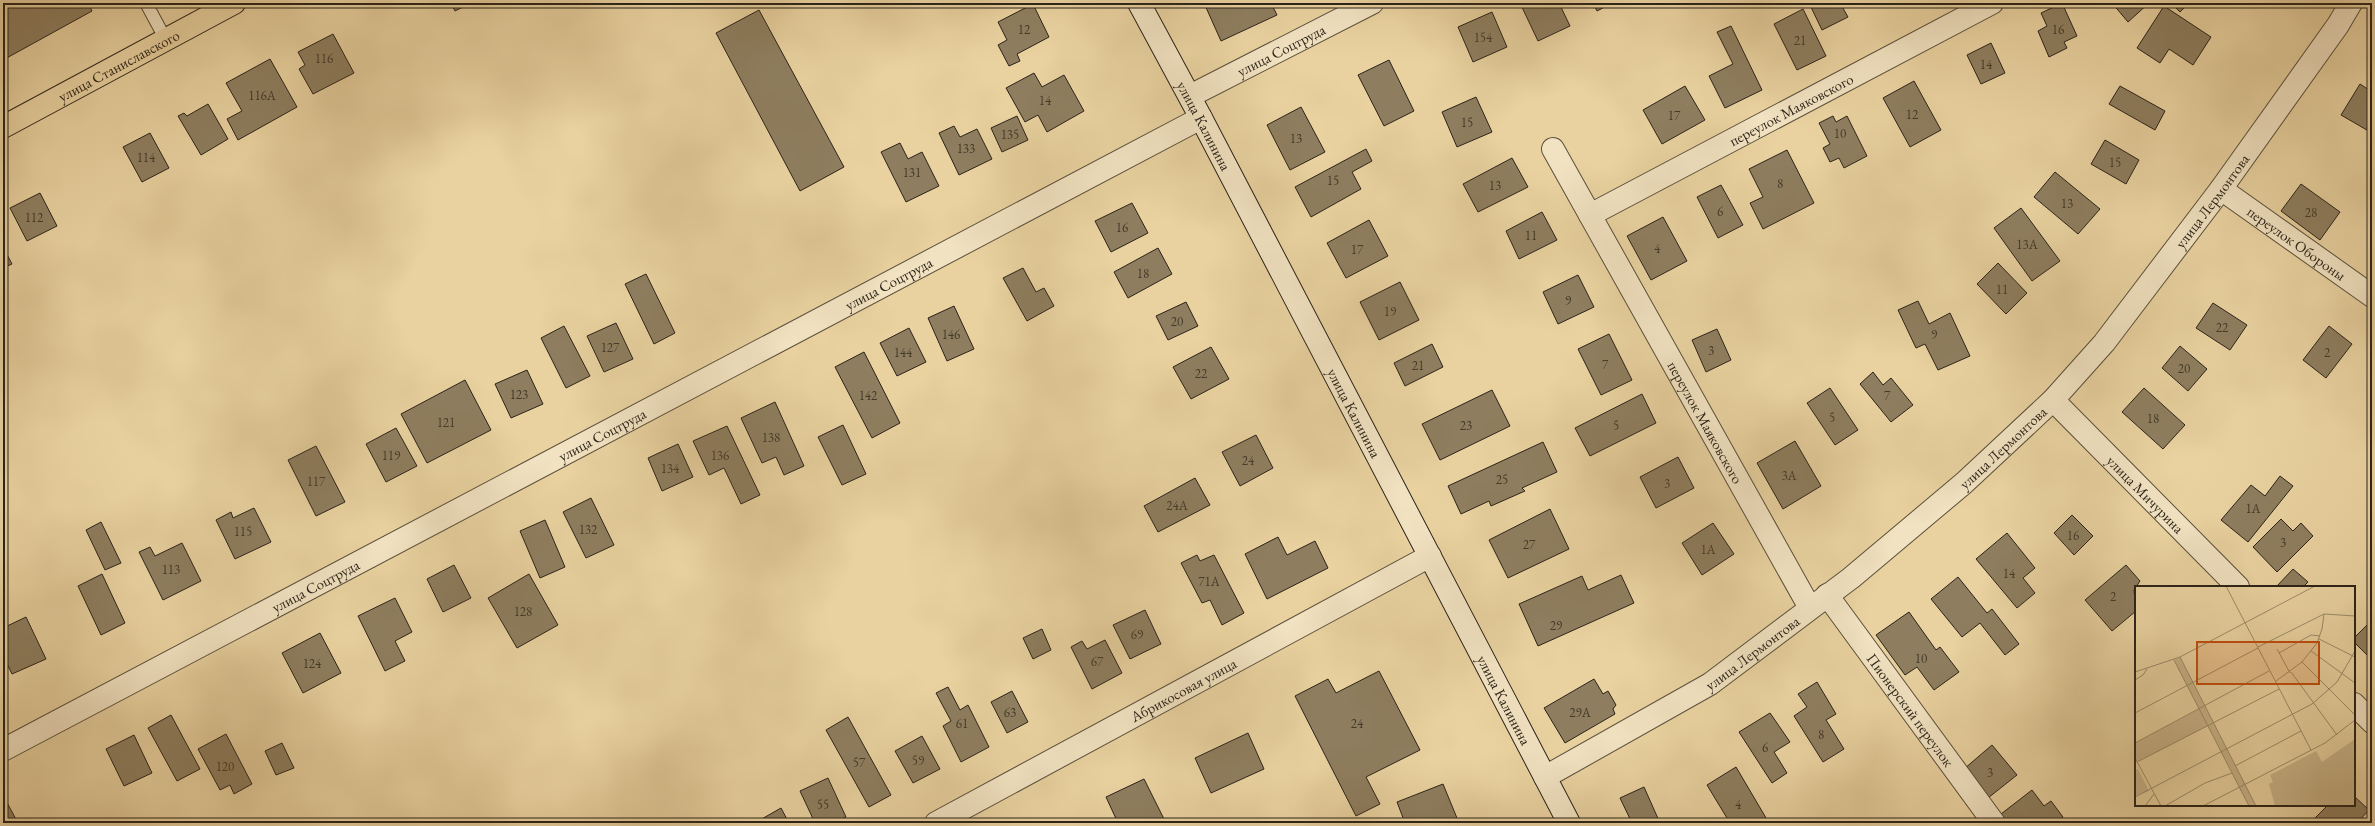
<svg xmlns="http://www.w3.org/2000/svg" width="2375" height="826" viewBox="0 0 2375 826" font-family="'EB Garamond',serif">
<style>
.building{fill:#8e7e5f;stroke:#2b2319}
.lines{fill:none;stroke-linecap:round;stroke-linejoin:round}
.service-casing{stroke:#5a4f3b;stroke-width:14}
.minor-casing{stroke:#5a4f3b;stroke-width:24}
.secondary-casing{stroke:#2b2319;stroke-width:24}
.primary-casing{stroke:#2b2319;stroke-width:24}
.service{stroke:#f1e2c1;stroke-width:12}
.minor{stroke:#f1e2c1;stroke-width:22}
.secondary{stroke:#f1e2c1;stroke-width:22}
.primary{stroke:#e9d2a0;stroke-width:22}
.labels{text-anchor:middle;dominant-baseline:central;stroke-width:3;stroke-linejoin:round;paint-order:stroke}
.number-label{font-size:13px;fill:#443a2a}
.street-label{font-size:15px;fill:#2b2319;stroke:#f1e2c1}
.inset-road{fill:none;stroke:#9d8c6a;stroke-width:1}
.view{fill:#c24e0f;fill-opacity:0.15;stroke:#c24e0f;stroke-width:2}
.inset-edge{fill:none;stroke:#2b2319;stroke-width:2}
</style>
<rect width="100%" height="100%" fill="#e9d2a0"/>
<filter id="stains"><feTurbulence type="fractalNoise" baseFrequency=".005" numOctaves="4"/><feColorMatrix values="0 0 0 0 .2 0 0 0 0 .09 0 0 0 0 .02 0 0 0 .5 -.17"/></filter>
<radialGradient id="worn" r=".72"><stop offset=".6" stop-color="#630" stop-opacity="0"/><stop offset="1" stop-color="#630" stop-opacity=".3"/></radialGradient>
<g class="building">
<path d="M 3,3 L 88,3 L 92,11 L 3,60 Z"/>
<path d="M 451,3 L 471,3 L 455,11 Z"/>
<path d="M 1204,3 L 1271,3 L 1277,15 L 1221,41 Z"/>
<path d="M 1520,3 L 1559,3 L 1570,26 L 1538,41 Z"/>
<path d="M 1593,3 L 1612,3 L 1597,11 Z"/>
<path d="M 1809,3 L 1840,3 L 1848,17 L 1822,30 Z"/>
<path d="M 2062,3 L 2077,36 L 2064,42 L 2067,48 L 2049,57 L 2038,31 L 2047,26 L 2041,13 Z"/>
<path d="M 2112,3 L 2149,3 L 2128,22 Z"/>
<path d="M 2171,3 L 2189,3 L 2180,12 Z"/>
<path d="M 1033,4 L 1049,37 L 1017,54 L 1020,61 L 1009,66 L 998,45 L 1007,40 L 998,22 Z"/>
<path d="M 2164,6 L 2211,37 L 2193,65 L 2169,49 L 2160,63 L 2137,48 Z"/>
<path d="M 1803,9 L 1826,56 L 1797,70 L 1774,24 Z"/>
<path d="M 759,10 L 844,167 L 800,191 L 716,33 Z"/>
<path d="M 1492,12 L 1507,47 L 1473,62 L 1458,27 Z"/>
<path d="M 1731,26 L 1762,90 L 1725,108 L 1709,76 L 1733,64 L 1717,32 Z"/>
<path d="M 333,34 L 354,73 L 313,94 L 299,69 L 305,65 L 298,52 Z"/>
<path d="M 1991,43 L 2005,73 L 1981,84 L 1967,55 Z"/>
<path d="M 270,59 L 297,107 L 238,140 L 227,119 L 242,111 L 226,83 Z"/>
<path d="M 1389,60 L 1414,111 L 1384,126 L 1358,75 Z"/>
<path d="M 1034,73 L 1042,87 L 1064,75 L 1084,111 L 1047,132 L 1038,115 L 1025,122 L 1006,88 Z"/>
<path d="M 1914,81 L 1941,130 L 1910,147 L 1883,98 Z"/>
<path d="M 2360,84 L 2372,92 L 2372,133 L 2341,115 Z"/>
<path d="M 1685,86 L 1705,120 L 1662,144 L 1643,110 Z"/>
<path d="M 2120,86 L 2165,111 L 2155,130 L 2109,104 Z"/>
<path d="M 1476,97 L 1492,132 L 1457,147 L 1442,112 Z"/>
<path d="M 208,104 L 228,139 L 201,155 L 178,116 L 184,113 L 187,116 Z"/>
<path d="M 1301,107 L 1325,152 L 1290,170 L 1267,125 Z"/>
<path d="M 1017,116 L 1028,140 L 1002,152 L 991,128 Z"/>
<path d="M 1833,116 L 1836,122 L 1847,116 L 1867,156 L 1844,168 L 1839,158 L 1830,162 L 1823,148 L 1830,144 L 1819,123 Z"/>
<path d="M 954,126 L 960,137 L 977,129 L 992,159 L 959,175 L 939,133 Z"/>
<path d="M 150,133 L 169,168 L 142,182 L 123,147 Z"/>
<path d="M 2105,140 L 2139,160 L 2126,184 L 2091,164 Z"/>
<path d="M 900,143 L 908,159 L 922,152 L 939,186 L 906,202 L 881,152 Z"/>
<path d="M 1366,149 L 1372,161 L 1352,172 L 1361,189 L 1311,217 L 1295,187 Z"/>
<path d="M 1787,150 L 1814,203 L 1763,229 L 1750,203 L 1763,197 L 1749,169 Z"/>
<path d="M 1512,158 L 1528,187 L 1478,212 L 1463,184 Z"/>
<path d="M 2055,172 L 2100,209 L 2078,234 L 2034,197 Z"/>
<path d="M 2301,184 L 2340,212 L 2320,240 L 2281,211 Z"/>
<path d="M 1721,185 L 1743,225 L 1718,238 L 1697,197 Z"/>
<path d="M 40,193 L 57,226 L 27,241 L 10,208 Z"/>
<path d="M 1132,203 L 1148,233 L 1111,252 L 1095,221 Z"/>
<path d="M 2021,208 L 2060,261 L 2032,281 L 1994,228 Z"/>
<path d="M 1542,212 L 1557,240 L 1519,259 L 1506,231 Z"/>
<path d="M 1663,217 L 1687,261 L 1651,280 L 1627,236 Z"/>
<path d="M 1369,220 L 1388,256 L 1346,278 L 1327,243 Z"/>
<path d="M 3,247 L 12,264 L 3,268 Z"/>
<path d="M 1158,248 L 1172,274 L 1128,298 L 1114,272 Z"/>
<path d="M 1998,263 L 2027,293 L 2006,314 L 1977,284 Z"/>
<path d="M 1023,268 L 1036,292 L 1044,288 L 1054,306 L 1027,321 L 1003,278 Z"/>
<path d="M 646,274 L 675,333 L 654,344 L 625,284 Z"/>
<path d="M 1578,275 L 1594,307 L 1558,324 L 1543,292 Z"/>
<path d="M 1400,282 L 1419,320 L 1379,340 L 1360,302 Z"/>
<path d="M 1918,301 L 1929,324 L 1950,313 L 1970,356 L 1938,370 L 1925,344 L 1916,348 L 1898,310 Z"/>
<path d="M 1186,302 L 1198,326 L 1168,340 L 1156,316 Z"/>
<path d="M 2213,303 L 2247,325 L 2230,350 L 2196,328 Z"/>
<path d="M 954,306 L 974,349 L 947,361 L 928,318 Z"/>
<path d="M 616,323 L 633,359 L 604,372 L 587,336 Z"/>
<path d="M 564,326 L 590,376 L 566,388 L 541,338 Z"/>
<path d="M 2329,326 L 2352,344 L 2326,378 L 2303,360 Z"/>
<path d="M 909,328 L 926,362 L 897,376 L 880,343 Z"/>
<path d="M 1717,329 L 1731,360 L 1706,372 L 1692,340 Z"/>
<path d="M 1609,334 L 1632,380 L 1601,395 L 1578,349 Z"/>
<path d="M 1432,344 L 1443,367 L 1405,386 L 1394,363 Z"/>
<path d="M 2180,346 L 2207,369 L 2188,391 L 2162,368 Z"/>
<path d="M 1211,347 L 1229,379 L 1191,399 L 1173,367 Z"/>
<path d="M 864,352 L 900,423 L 872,438 L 835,367 Z"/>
<path d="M 527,370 L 543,404 L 511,418 L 495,384 Z"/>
<path d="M 1873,372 L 1883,385 L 1891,378 L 1913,405 L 1891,422 L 1860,384 Z"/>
<path d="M 465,380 L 491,430 L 427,463 L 401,414 Z"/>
<path d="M 1830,388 L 1858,430 L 1835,445 L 1807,403 Z"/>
<path d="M 2144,388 L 2185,425 L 2163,449 L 2122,412 Z"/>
<path d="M 1492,390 L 1510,426 L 1440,460 L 1422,424 Z"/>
<path d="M 1642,394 L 1656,423 L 1590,456 L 1575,428 Z"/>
<path d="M 775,402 L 804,466 L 784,475 L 776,457 L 762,463 L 741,418 Z"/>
<path d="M 843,425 L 866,474 L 842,485 L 818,437 Z"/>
<path d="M 727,426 L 760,495 L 741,504 L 724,468 L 709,475 L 693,441 Z"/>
<path d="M 396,428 L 417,466 L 386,482 L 366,444 Z"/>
<path d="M 1256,435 L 1273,468 L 1240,486 L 1222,452 Z"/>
<path d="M 1795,441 L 1821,486 L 1783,509 L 1757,463 Z"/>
<path d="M 1543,442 L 1557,472 L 1522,488 L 1525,491 L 1491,506 L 1489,501 L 1461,514 L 1448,486 Z"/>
<path d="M 678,444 L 693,477 L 662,491 L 648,458 Z"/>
<path d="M 316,446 L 345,502 L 316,516 L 288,460 Z"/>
<path d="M 1678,457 L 1694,488 L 1656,508 L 1640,477 Z"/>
<path d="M 2280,476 L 2293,486 L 2248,542 L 2221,520 L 2251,485 L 2265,496 Z"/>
<path d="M 1195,478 L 1210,505 L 1158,532 L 1144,506 Z"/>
<path d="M 591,498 L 614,545 L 586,558 L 563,512 Z"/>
<path d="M 254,508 L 271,542 L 235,559 L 216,520 L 231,512 L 233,518 Z"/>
<path d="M 1550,509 L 1569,549 L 1508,578 L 1489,540 Z"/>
<path d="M 2072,515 L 2093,536 L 2074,555 L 2054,533 Z"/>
<path d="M 2281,519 L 2293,531 L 2301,523 L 2313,536 L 2277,572 L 2253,547 Z"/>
<path d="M 545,520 L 565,567 L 540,578 L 520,531 Z"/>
<path d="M 101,522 L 121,563 L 105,570 L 86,530 Z"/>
<path d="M 1713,523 L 1734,554 L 1702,575 L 1682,543 Z"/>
<path d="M 2007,533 L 2035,568 L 2023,578 L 2035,593 L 2017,608 L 1976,559 Z"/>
<path d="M 1278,537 L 1287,555 L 1315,541 L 1328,568 L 1267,599 L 1245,554 Z"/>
<path d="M 182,543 L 201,581 L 163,600 L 139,552 L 150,547 L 155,556 Z"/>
<path d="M 1197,555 L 1200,561 L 1214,555 L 1244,613 L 1222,625 L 1210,600 L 1202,603 L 1181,563 Z"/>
<path d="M 454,565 L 471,598 L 443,612 L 427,579 Z"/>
<path d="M 2126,565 L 2140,581 L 2134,590 L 2136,611 L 2112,631 L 2085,600 Z"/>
<path d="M 2293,569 L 2308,582 L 2303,587 L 2276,587 Z"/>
<path d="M 102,574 L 125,623 L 101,635 L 78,586 Z"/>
<path d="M 529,574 L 558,625 L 517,648 L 488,598 Z"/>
<path d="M 1621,575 L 1634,603 L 1538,646 L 1519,604 L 1582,576 L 1588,590 Z"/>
<path d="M 1958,577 L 1987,613 L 1992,609 L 2019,644 L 2005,655 L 1980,623 L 1962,637 L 1931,599 Z"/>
<path d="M 395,598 L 412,632 L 395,641 L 405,661 L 385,671 L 358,616 Z"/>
<path d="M 1145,610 L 1161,644 L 1130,659 L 1113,625 Z"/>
<path d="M 1909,612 L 1936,650 L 1940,647 L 1959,672 L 1934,690 L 1917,667 L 1905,675 L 1876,635 Z"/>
<path d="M 26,617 L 46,659 L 12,674 L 3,655 L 3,628 Z"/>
<path d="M 2372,620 L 2372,658 L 2371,659 L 2354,642 L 2354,638 Z"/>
<path d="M 1042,629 L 1051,650 L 1033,659 L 1023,638 Z"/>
<path d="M 320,633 L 341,673 L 303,693 L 282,653 Z"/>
<path d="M 1105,640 L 1122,673 L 1092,689 L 1071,647 L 1082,641 L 1087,649 Z"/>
<path d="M 1379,671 L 1420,750 L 1366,777 L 1380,804 L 1356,816 L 1295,696 L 1328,679 L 1336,693 Z"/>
<path d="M 1594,679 L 1603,694 L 1608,691 L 1616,705 L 1613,709 L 1615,714 L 1565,743 L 1544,708 Z"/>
<path d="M 1817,682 L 1836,714 L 1826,720 L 1844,749 L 1823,762 L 1794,716 L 1807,707 L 1798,694 Z"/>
<path d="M 948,687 L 960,710 L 968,705 L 989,747 L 961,762 L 943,726 L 951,721 L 936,693 Z"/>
<path d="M 1012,691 L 1028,722 L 1007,733 L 991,702 Z"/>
<path d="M 1770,713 L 1790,742 L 1774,752 L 1787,773 L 1772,783 L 1739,732 Z"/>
<path d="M 171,715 L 200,769 L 177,781 L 148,728 Z"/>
<path d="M 848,717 L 891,795 L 869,807 L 826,730 Z"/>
<path d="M 1248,733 L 1264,769 L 1211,793 L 1195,758 Z"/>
<path d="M 226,734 L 252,784 L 234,794 L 230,785 L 220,790 L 198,749 Z"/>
<path d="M 134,735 L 152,773 L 124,786 L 106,749 Z"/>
<path d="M 922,736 L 940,769 L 913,783 L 895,751 Z"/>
<path d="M 282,743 L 294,768 L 276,775 L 265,751 Z"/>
<path d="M 1992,745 L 2017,775 L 1988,798 L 1964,769 Z"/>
<path d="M 1736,767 L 1769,823 L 1730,823 L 1707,785 Z"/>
<path d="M 828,778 L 846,817 L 833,823 L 815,823 L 800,791 Z"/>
<path d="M 1144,779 L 1166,823 L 1118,823 L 1106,797 Z"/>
<path d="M 1443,784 L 1459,823 L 1405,823 L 1397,802 Z"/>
<path d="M 1644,787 L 1660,823 L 1632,823 L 1620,798 Z"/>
<path d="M 2032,790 L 2044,806 L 2051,801 L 2063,817 L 2055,823 L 2008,823 L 2001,814 Z"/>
<path d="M 2354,796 L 2369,810 L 2357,823 L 2321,823 L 2315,818 L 2328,805 L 2354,805 Z"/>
<path d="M 4,797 L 18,823 L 3,823 Z"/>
<path d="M 781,808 L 789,823 L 761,823 L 760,820 Z"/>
</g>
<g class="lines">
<g class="service-casing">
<path id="service" d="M 146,3 L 166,40"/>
</g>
<g class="minor-casing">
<g id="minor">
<path id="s1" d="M 1190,96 L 1372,3"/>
<path id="s2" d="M 1553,149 L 1810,608"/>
<path id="s3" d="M 2221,189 L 2372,296"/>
<path id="s4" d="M 1590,215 L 1992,3"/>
<path id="s5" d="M 2053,400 L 2238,587"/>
<path id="s6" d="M 1827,595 L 1994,823"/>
<path d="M 2354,704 L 2372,722"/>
<path id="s7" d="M 3,750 L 1201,118"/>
<path id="s8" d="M 1545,777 L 1710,684 L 1851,578 L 1964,483 L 2053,400 L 2104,343 L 2221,189 L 2338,25 L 2351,3"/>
<path id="s9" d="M 936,823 L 1430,556"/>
</g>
</g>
<g class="secondary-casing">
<g id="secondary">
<path id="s10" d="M 1139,3 L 1201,118 L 1569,823"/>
</g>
</g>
<g class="primary-casing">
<g id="primary">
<path id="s11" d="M 3,127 L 234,3"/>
</g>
</g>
<use href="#service" class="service"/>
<use href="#minor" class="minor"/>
<use href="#secondary" class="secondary"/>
<use href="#primary" class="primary"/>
</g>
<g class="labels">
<g class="number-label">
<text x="1024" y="29">12</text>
<text x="2058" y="29">16</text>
<text x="1483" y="37">154</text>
<text x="1800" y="40">21</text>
<text x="324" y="58">116</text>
<text x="1986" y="64">14</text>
<text x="262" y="95">116А</text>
<text x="1045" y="100">14</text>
<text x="1912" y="114">12</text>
<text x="1674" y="115">17</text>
<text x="1467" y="122">15</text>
<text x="1840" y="133">10</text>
<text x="1010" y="134">135</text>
<text x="1296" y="138">13</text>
<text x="966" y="148">133</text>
<text x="146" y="157">114</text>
<text x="2115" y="162">15</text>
<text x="912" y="172">131</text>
<text x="1333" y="180">15</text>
<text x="1780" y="183">8</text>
<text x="1495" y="185">13</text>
<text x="2067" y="203">13</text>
<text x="1720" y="211">6</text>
<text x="2311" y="212">28</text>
<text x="34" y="217">112</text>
<text x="1122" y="227">16</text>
<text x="1531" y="235">11</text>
<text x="2027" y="244">13А</text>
<text x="1657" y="248">4</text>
<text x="1357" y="249">17</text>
<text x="1143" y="273">18</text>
<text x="2002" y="289">11</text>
<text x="1568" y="300">9</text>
<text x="1390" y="311">19</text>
<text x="1177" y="321">20</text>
<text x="2222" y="327">22</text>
<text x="951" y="334">146</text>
<text x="1934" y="334">9</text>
<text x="610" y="347">127</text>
<text x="1711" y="350">3</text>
<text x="903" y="352">144</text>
<text x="2327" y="352">2</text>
<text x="1605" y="364">7</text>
<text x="1418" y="365">21</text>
<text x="2184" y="368">20</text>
<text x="1201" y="373">22</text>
<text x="519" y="394">123</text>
<text x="868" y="395">142</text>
<text x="1887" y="395">7</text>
<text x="1832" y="417">5</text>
<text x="2153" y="418">18</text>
<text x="446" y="422">121</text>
<text x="1466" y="425">23</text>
<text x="1616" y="425">5</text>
<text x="771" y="437">138</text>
<text x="391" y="455">119</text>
<text x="720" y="455">136</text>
<text x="1248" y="460">24</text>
<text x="670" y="468">134</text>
<text x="1789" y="475">3А</text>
<text x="1502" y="479">25</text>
<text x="316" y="481">117</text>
<text x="1667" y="483">3</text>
<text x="1177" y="505">24А</text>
<text x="2253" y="508">1А</text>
<text x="588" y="529">132</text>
<text x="243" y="531">115</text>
<text x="2073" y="535">16</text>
<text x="2283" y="542">3</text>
<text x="1529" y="544">27</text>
<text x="1708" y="549">1А</text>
<text x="171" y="569">113</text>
<text x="2009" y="573">14</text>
<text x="1209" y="581">71А</text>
<text x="2113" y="596">2</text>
<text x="523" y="611">128</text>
<text x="1556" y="625">29</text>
<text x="1137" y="634">69</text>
<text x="1921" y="658">10</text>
<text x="1097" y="661">67</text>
<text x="312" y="663">124</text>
<text x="1010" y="712">63</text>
<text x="1580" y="712">29А</text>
<text x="962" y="723">61</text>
<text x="1357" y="723">24</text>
<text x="1821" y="734">8</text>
<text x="1765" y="747">6</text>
<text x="918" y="760">59</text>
<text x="859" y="762">57</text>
<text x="225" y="766">120</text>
<text x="1990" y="772">3</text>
<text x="823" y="804">55</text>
<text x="1738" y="804">4</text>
</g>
<g class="street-label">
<text stroke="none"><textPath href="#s1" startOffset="102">улица Соцтруда</textPath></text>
<text stroke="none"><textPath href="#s11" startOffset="131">улица Станиславского</textPath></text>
<text stroke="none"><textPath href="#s4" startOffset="227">переулок Маяковского</textPath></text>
<text stroke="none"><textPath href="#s10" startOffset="139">улица Калинина</textPath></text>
<text stroke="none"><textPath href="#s8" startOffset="890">улица Лермонтова</textPath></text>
<text stroke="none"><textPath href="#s3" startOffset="93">переулок Обороны</textPath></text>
<text stroke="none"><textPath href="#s7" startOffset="1001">улица Соцтруда</textPath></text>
<text stroke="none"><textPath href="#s10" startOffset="463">улица Калинина</textPath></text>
<text stroke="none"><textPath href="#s2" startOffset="313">переулок Маяковского</textPath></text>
<text stroke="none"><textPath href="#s7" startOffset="677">улица Соцтруда</textPath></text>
<text stroke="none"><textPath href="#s8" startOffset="566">улица Лермонтова</textPath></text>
<text stroke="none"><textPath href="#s5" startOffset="132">улица Мичурина</textPath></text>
<text stroke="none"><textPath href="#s7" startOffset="353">улица Соцтруда</textPath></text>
<text stroke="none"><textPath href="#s8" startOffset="242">улица Лермонтова</textPath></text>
<text stroke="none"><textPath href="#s9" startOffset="281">Абрикосовая улица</textPath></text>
<text stroke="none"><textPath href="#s10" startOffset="787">улица Калинина</textPath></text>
<text stroke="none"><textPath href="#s6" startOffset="142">Пионерский переулок</textPath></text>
</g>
</g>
<g transform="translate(2135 586)">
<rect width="220" height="220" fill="#e9d2a0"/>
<path d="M 45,71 L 121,220 L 114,220 L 73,140 L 2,176 L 0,172 L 0,157 L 64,123 L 39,74 ZM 220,153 L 220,220 L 140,220 L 134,198 L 138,196 L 135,189 L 181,165 L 187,176 ZM 3,183 L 14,205 L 0,210 L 0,184 Z" fill="#c9b489"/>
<path class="inset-road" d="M 91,0 L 176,164M 184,53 L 220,71M 123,61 L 189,28 L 220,30M 142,63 L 155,87M 176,65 L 220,97M 144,67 L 176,49 L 185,50M 45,71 L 121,220M 39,74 L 114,220M 167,76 L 220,129M 0,86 L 45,71 L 180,0M 156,86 L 202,149M 0,94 L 8,89 L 12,83M 141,95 L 167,76 L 182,57 L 187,43 L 189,28M 0,127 L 123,62M 0,157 L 134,85M 0,172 L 26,220M 2,176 L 144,103M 100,180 L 166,145M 0,211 L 177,118 L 202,96 L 220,65M 10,220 L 19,208M 30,220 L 70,197 L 97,187M 68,220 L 190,157 L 220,134"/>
<path class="view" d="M 62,56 L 184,56 L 184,98 L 62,98 Z"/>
<rect width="220" height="220" class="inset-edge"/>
</g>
<rect width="2375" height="826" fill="none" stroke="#e9d2a0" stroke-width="16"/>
<rect x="4" y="4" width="2367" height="818" fill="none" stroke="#2b2319" stroke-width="2"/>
<rect x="8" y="8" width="2359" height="810" fill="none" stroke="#2b2319"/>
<rect width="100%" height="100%" filter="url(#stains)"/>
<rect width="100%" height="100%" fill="url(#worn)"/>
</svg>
